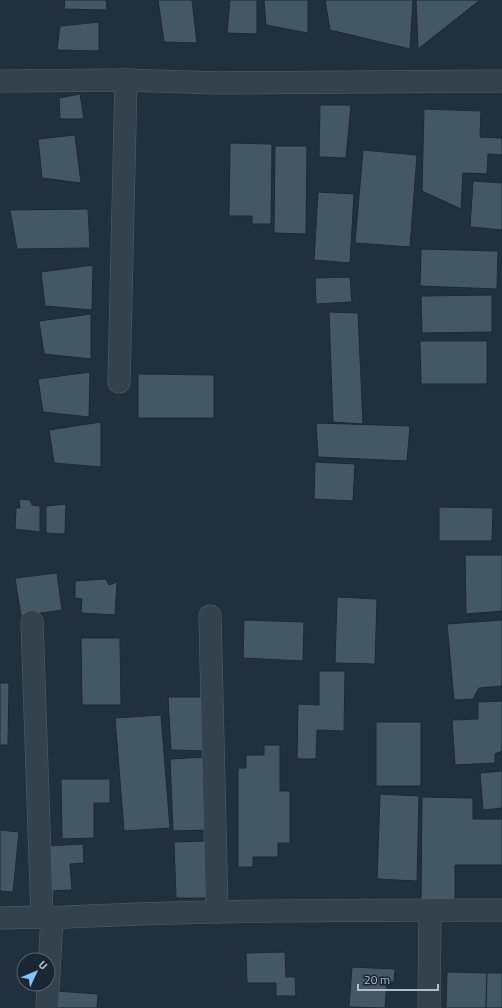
<svg xmlns="http://www.w3.org/2000/svg" width="502" height="1008" viewBox="0 0 502 1008" font-family="'Titillium Web',sans-serif">
<style>
.building{fill:#445764;stroke:#1b2934}
.lines{fill:none;stroke-linecap:round;stroke-linejoin:round}
.street-casing{stroke:#52606b;stroke-width:23}
.street{stroke:#34424d;stroke-width:22}
</style>
<rect width="100%" height="100%" fill="#20313d"/>
<g class="building">
<path d="M 65,0 L 106,0 L 107,10 L 64,9 Z"/>
<path d="M 158,0 L 192,0 L 197,43 L 164,42 Z"/>
<path d="M 230,0 L 257,0 L 257,34 L 227,33 Z"/>
<path d="M 264,0 L 308,0 L 308,33 L 266,25 Z"/>
<path d="M 325,0 L 413,0 L 410,49 L 330,30 Z"/>
<path d="M 416,0 L 480,0 L 418,49 Z"/>
<path d="M 99,22 L 99,51 L 57,50 L 60,26 Z"/>
<path d="M 80,94 L 84,119 L 60,119 L 59,98 Z"/>
<path d="M 320,105 L 351,105 L 346,158 L 319,157 Z"/>
<path d="M 424,109 L 481,111 L 480,137 L 502,138 L 502,155 L 488,154 L 487,174 L 463,173 L 461,209 L 422,191 Z"/>
<path d="M 75,135 L 81,183 L 42,178 L 38,139 Z"/>
<path d="M 230,143 L 272,144 L 271,224 L 252,224 L 252,216 L 229,216 Z"/>
<path d="M 275,146 L 307,146 L 306,234 L 274,233 Z"/>
<path d="M 363,150 L 417,155 L 410,247 L 355,243 Z"/>
<path d="M 473,181 L 502,183 L 502,230 L 470,227 Z"/>
<path d="M 318,192 L 354,194 L 350,263 L 314,260 Z"/>
<path d="M 88,209 L 90,248 L 17,249 L 10,210 Z"/>
<path d="M 421,249 L 498,251 L 497,289 L 420,286 Z"/>
<path d="M 93,265 L 92,310 L 45,306 L 41,272 Z"/>
<path d="M 350,277 L 352,302 L 316,304 L 315,278 Z"/>
<path d="M 492,295 L 492,332 L 422,333 L 421,296 Z"/>
<path d="M 329,312 L 358,313 L 363,424 L 333,422 Z"/>
<path d="M 91,314 L 91,359 L 44,354 L 39,321 Z"/>
<path d="M 420,341 L 487,341 L 487,384 L 421,384 Z"/>
<path d="M 90,372 L 89,417 L 43,412 L 38,379 Z"/>
<path d="M 138,374 L 214,375 L 214,418 L 138,418 Z"/>
<path d="M 101,422 L 101,467 L 54,463 L 49,430 Z"/>
<path d="M 316,423 L 410,426 L 407,461 L 318,457 Z"/>
<path d="M 315,462 L 355,464 L 353,501 L 314,499 Z"/>
<path d="M 19,499 L 30,500 L 32,505 L 40,506 L 40,532 L 15,529 L 16,508 L 20,508 Z"/>
<path d="M 66,504 L 65,534 L 46,533 L 46,506 Z"/>
<path d="M 439,507 L 493,508 L 492,541 L 439,541 Z"/>
<path d="M 465,555 L 502,555 L 502,611 L 466,614 Z"/>
<path d="M 57,573 L 62,610 L 21,616 L 15,578 Z"/>
<path d="M 106,579 L 109,585 L 117,582 L 115,615 L 81,613 L 82,599 L 75,598 L 75,581 Z"/>
<path d="M 337,597 L 377,599 L 375,664 L 335,663 Z"/>
<path d="M 244,620 L 304,622 L 303,661 L 243,658 Z"/>
<path d="M 502,620 L 502,686 L 479,688 L 473,699 L 454,700 L 447,624 Z"/>
<path d="M 81,638 L 120,638 L 121,705 L 82,705 Z"/>
<path d="M 319,671 L 345,671 L 344,731 L 317,730 L 316,759 L 297,759 L 298,704 L 319,705 Z"/>
<path d="M 0,683 L 9,683 L 8,745 L 0,745 Z"/>
<path d="M 168,697 L 204,697 L 207,751 L 171,750 Z"/>
<path d="M 502,701 L 502,751 L 495,754 L 495,763 L 455,765 L 452,720 L 478,719 L 478,702 Z"/>
<path d="M 161,715 L 170,828 L 124,831 L 115,718 Z"/>
<rect x="376" y="722" width="45" height="64"/>
<path d="M 264,745 L 280,745 L 280,791 L 290,791 L 290,843 L 278,843 L 278,857 L 253,857 L 253,867 L 238,867 L 238,768 L 246,768 L 246,755 L 264,755 Z"/>
<path d="M 207,757 L 211,830 L 173,831 L 170,759 Z"/>
<path d="M 502,771 L 502,808 L 483,810 L 480,773 Z"/>
<path d="M 61,779 L 110,779 L 110,803 L 94,803 L 94,838 L 62,839 Z"/>
<path d="M 380,794 L 419,796 L 417,881 L 377,879 Z"/>
<path d="M 422,797 L 473,798 L 473,819 L 502,819 L 502,865 L 455,865 L 455,900 L 421,900 Z"/>
<path d="M 0,830 L 19,832 L 13,892 L 0,891 Z"/>
<path d="M 207,841 L 209,898 L 176,898 L 174,842 Z"/>
<path d="M 83,844 L 84,863 L 70,864 L 72,890 L 49,891 L 46,846 Z"/>
<path d="M 285,952 L 286,977 L 295,977 L 296,996 L 276,996 L 276,983 L 247,983 L 246,953 Z"/>
<path d="M 352,967 L 395,969 L 394,982 L 387,982 L 385,1008 L 349,1007 Z"/>
<path d="M 447,972 L 487,973 L 486,1008 L 446,1008 Z"/>
<path d="M 487,973 L 502,973 L 502,1008 L 486,1008 Z"/>
<path d="M 56,991 L 98,994 L 97,1008 L 55,1008 Z"/>
</g>
<g class="lines">
<g class="street-casing">
<g id="street">
<path d="M 0,81 L 126,80 L 217,83 L 502,81"/>
<path d="M 119,382 L 126,80"/>
<path d="M 210,616 L 217,912"/>
<path d="M 32,622 L 42,917"/>
<path d="M 0,918 L 42,917 L 48,918 C 199,910 351,910 502,910"/>
<path d="M 47,1008 L 52,918"/>
<path d="M 429,1008 L 430,910"/>
</g>
</g>
<use href="#street" class="street"/>
</g>
<g transform="translate(36 972) rotate(46)"><circle r="19" fill="#192732" stroke="#55636e"/>
<path d="M0-3L7 15L0 10L-7 15Z" fill="#7ec4ff"/>
<text y="-6" font-size="11" font-weight="bold" text-anchor="middle" fill="#afbdc9">U</text>
</g>
<path d="M358 984v6h80v-6" fill="none" stroke="#afbdc9" stroke-width="2"/>
<text x="364" y="984" font-size="12" fill="#afbdc9" stroke="#192732" stroke-width="3" paint-order="stroke">20 m</text>
</svg>
